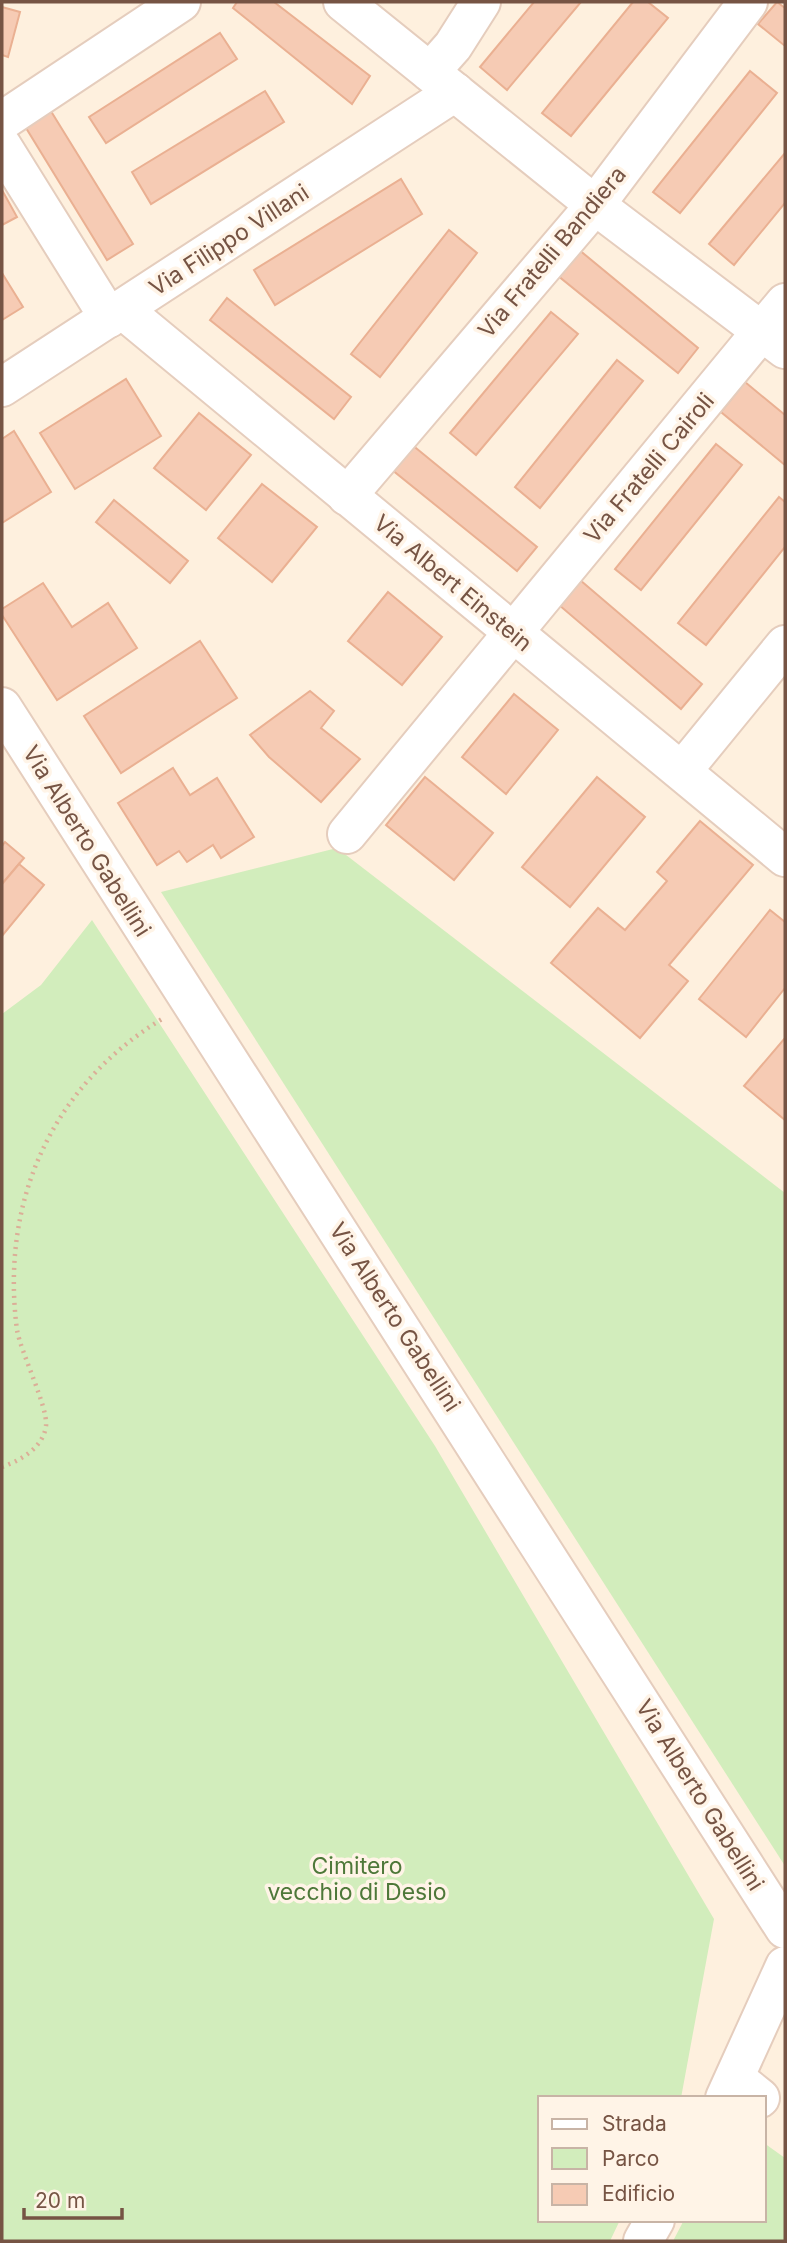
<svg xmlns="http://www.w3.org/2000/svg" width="787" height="2243" viewBox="0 0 787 2243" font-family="Inter,sans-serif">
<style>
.green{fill:#d2edbc}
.building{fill:#f6cbb4;stroke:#eab092;stroke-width:2}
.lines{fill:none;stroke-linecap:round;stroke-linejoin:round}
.minor-casing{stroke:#e5cdbd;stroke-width:42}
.path{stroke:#dbae97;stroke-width:4.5;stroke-dasharray:2 5;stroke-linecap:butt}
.minor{stroke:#fff;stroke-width:38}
.labels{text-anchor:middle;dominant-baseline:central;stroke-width:7;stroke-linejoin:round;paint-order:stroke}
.street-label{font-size:23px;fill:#765444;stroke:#fff4e7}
.park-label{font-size:23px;fill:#4e7839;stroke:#fff4e7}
</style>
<rect width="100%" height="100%" fill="#fef0de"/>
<g class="green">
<path d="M 337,848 L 785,1193 L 785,1866 L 161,892 Z"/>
<path d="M 92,920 L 435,1446 L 714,1919 L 681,2098 L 540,2098 L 540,2220 L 620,2220 L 610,2241 L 2,2241 L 2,1014 L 41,985 Z"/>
<path d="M 764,2143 L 785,2158 L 785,2241 L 673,2241 L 684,2220 L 764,2220 Z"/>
</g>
<g class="building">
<path d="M 237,2 L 274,2 L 370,76 L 352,104 L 233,8 Z"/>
<path d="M 534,2 L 581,2 L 507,90 L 480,67 Z"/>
<path d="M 633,2 L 648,2 L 668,18 L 571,136 L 542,113 Z"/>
<path d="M 777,2 L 785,8 L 785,46 L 758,24 Z"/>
<path d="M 2,7 L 20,12 L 8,57 L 2,55 Z"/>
<path d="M 220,33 L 237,59 L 106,143 L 89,117 Z"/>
<path d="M 750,71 L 777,93 L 680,213 L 653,192 Z"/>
<path d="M 265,91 L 284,122 L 151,204 L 132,172 Z"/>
<path d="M 49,108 L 133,244 L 107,260 L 23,123 Z"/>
<path d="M 785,153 L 785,203 L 734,265 L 709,244 Z"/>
<path d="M 401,179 L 422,214 L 275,305 L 254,270 Z"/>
<path d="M 2,190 L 17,217 L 2,225 Z"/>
<path d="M 449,230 L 477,253 L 380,377 L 351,354 Z"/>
<path d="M 578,249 L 698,348 L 678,373 L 557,275 Z"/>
<path d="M 2,273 L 23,307 L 2,320 Z"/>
<path d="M 227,298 L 351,397 L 334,419 L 210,320 Z"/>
<path d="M 551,312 L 578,334 L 476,455 L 450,433 Z"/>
<path d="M 617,360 L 643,381 L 540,508 L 515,487 Z"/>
<path d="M 126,379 L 161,436 L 75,489 L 40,433 Z"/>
<path d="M 745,382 L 785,415 L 785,465 L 721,412 Z"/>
<path d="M 199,413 L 251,455 L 206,510 L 154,468 Z"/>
<path d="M 14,431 L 51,492 L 2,523 L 2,439 Z"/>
<path d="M 411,444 L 537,547 L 517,571 L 391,469 Z"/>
<path d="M 716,444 L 742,465 L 641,590 L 615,569 Z"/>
<path d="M 262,484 L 317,527 L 272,582 L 218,538 Z"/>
<path d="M 779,497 L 785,502 L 785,547 L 706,645 L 678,623 Z"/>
<path d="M 114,500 L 188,561 L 170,583 L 96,522 Z"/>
<path d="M 580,580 L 702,684 L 681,709 L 559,605 Z"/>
<path d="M 43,583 L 72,627 L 108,603 L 137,648 L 57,700 L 2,615 L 2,609 Z"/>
<path d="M 388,592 L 442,637 L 402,685 L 348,641 Z"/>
<path d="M 200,641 L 237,698 L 121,773 L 84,716 Z"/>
<path d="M 310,691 L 334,711 L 321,728 L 360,759 L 321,802 L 269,757 L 250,735 Z"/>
<path d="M 514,694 L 558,730 L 506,794 L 462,757 Z"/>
<path d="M 173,768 L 190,795 L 217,778 L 254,837 L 221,858 L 213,845 L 187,862 L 179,851 L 157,865 L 118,803 Z"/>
<path d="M 425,777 L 493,833 L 454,880 L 386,825 Z"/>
<path d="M 597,777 L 645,817 L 570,907 L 522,867 Z"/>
<path d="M 700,821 L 753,865 L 669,965 L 688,981 L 640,1038 L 551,963 L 598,908 L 625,930 L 667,881 L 657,872 Z"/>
<path d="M 5,842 L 24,858 L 2,884 L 2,846 Z"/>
<path d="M 19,864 L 44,885 L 2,936 L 2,884 Z"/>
<path d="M 770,910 L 785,922 L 785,988 L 746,1037 L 699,999 Z"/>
<path d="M 785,1038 L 785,1120 L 744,1086 Z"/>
</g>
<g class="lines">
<g class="minor-casing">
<g id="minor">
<path d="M 343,2 L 595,205 L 785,349"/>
<path d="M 430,72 L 453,46 L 481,2"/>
<path d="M 2,121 L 181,2"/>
<path d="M 2,146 L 109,318"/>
<path d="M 122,309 L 785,857"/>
<path d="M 2,387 L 455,92"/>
<path d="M 347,496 L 595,205 L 748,2"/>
<path d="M 2,707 L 785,1929"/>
<path d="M 682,771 L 785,645"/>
<path d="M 347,834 L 785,303"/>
<path d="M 735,2078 L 760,2098"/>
<path d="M 725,2098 L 785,1966"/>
<path d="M 643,2241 L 655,2220"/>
</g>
</g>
<path class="path" d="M 2,1467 C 21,1460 43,1448 46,1426 C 48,1407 21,1353 17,1330 C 0,1201 52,1086 162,1019"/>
<use href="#minor" class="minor"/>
</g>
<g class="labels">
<g class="street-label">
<text transform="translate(229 240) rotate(-33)">Via Filippo Villani</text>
<text transform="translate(552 252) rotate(-50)">Via Fratelli Bandiera</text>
<text transform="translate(649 468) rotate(-50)">Via Fratelli Cairoli</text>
<text transform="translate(453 583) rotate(40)">Via Albert Einstein</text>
<text transform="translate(87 841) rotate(58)">Via Alberto Gabellini</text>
<text transform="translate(395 1317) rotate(57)">Via Alberto Gabellini</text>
<text transform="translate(700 1795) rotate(58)">Via Alberto Gabellini</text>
</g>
<g class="park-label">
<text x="357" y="1866">Cimitero<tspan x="357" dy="26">vecchio di Desio</tspan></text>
</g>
</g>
<rect width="787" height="2243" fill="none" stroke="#765444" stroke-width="7"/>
<rect x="538" y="2096" width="228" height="126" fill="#fff4e7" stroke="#c8b4a6" stroke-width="2"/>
<rect x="552" y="2119" width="35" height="10" fill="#ffffff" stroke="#c8b4a6" stroke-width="2"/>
<text x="602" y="2131" font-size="21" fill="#765444">Strada</text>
<rect x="552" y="2148" width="35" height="21" fill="#d2edbc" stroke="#c8b4a6" stroke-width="2"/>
<text x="602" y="2166" font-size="21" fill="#765444">Parco</text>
<rect x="552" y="2184" width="35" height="21" fill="#f6cbb4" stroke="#c8b4a6" stroke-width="2"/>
<text x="602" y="2201" font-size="21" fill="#765444">Edificio</text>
<path d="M24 2208v10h98v-10" fill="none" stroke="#765444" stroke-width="3.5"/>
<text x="35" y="2208" font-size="21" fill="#765444" stroke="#fff4e7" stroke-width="5" paint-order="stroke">20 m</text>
</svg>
